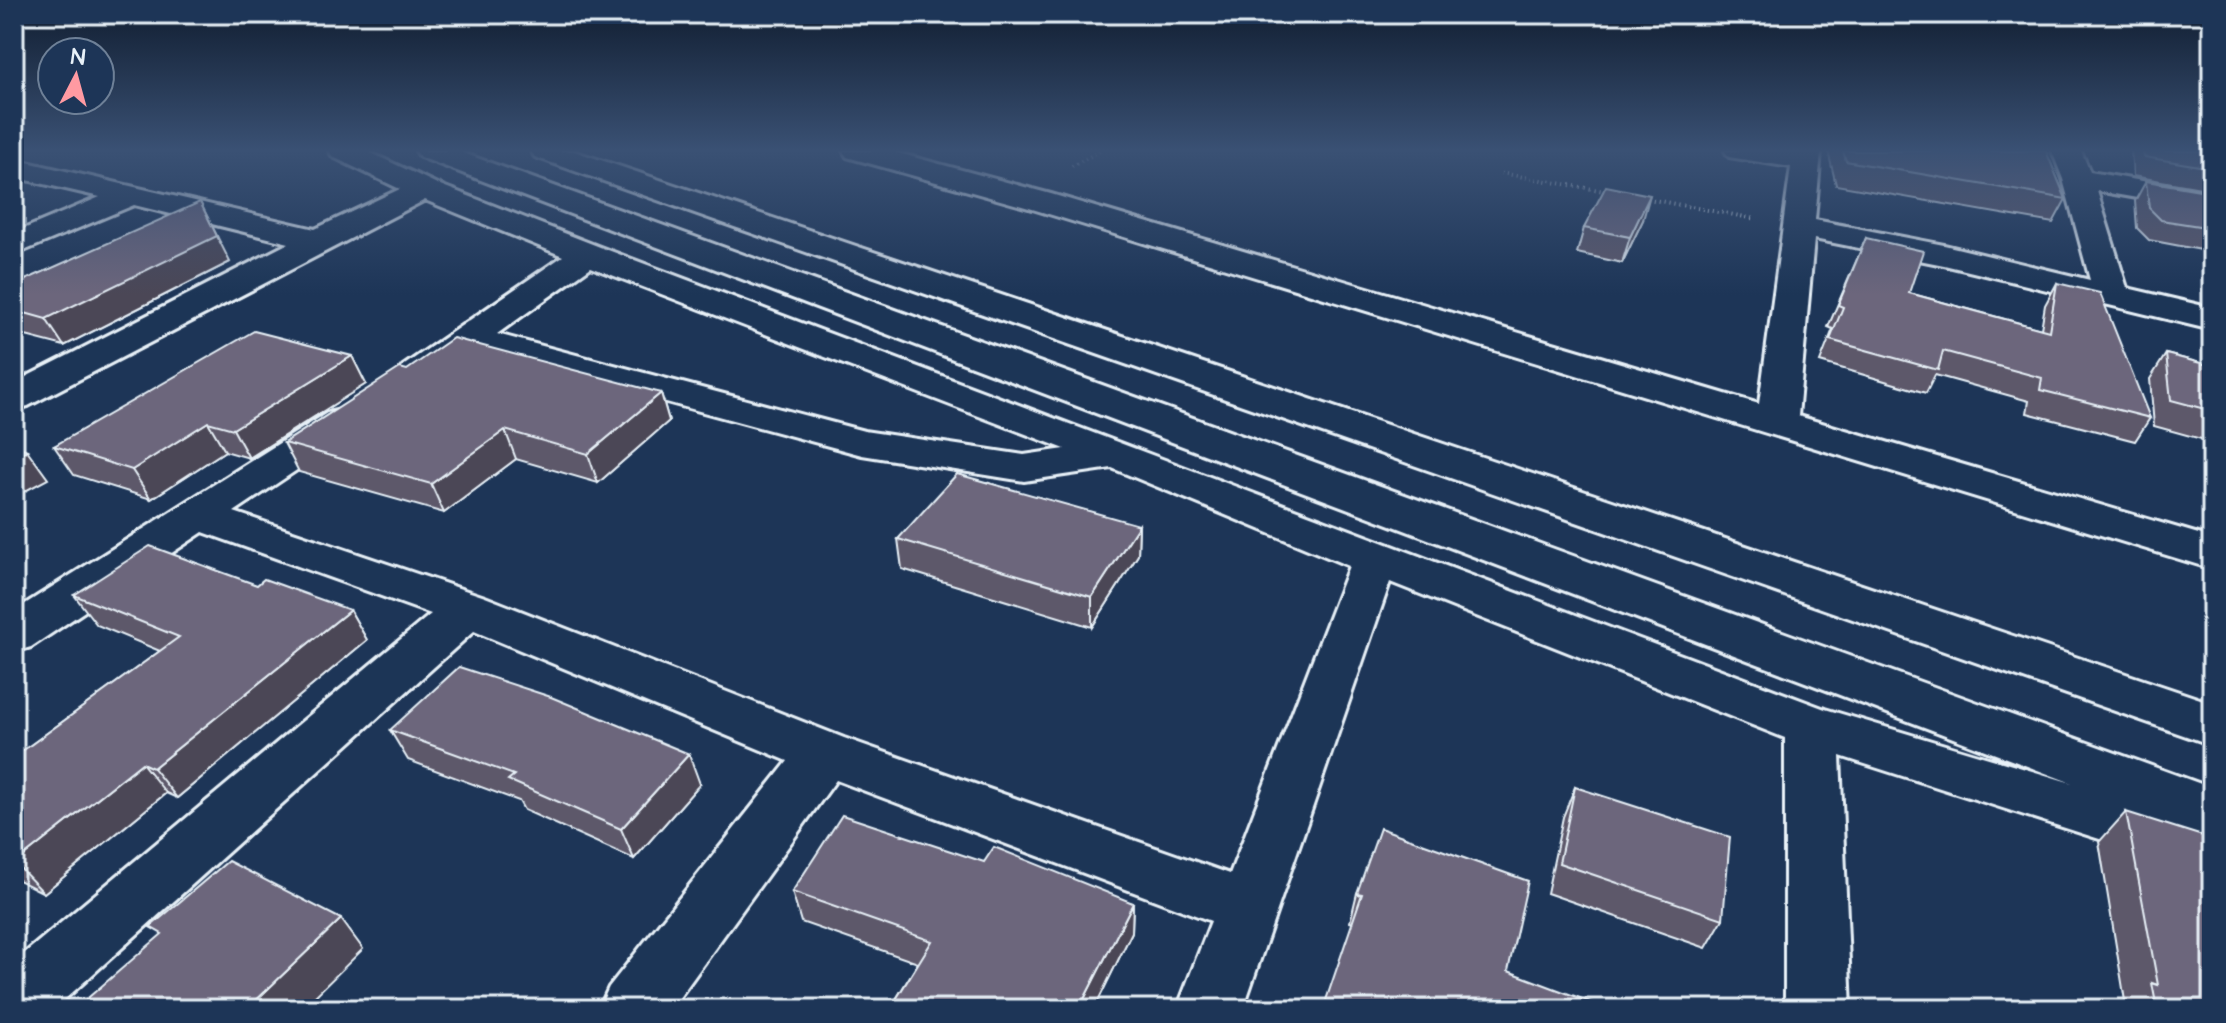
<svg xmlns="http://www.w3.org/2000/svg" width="2226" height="1023" viewBox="0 0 2226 1023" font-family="'Architects Daughter',sans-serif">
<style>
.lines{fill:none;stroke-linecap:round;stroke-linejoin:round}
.street-casing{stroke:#e8f1f8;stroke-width:6}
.path{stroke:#e8f1f8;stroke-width:4;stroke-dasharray:1 4;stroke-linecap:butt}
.street{fill:#1d3557;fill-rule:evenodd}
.wall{fill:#5d586a;stroke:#e8f1f8;stroke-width:2}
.shaded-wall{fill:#4c4756;stroke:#e8f1f8;stroke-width:2}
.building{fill:#6c667b;stroke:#e8f1f8;stroke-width:2}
</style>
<rect width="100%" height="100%" fill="#1d3557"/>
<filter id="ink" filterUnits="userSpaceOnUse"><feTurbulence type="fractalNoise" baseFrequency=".0125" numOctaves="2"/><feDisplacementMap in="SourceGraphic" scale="16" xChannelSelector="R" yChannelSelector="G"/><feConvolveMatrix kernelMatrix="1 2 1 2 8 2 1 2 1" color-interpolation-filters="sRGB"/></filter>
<g filter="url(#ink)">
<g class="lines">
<g class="street-casing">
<g id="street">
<path d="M 329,151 L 367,151 L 435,183 L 600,247 L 1825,709 L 2072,783 L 420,157 L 416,151 L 458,151 L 2212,788 L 2212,875 L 1840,756 L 1851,1009 L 1785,1009 L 1785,738 L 1390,582 L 1243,1009 L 1177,1009 L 1211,921 L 836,780 L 671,1009 L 599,1009 L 609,987 L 788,761 L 474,631 L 54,1009 L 14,1009 L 14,962 L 431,614 L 203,532 L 31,647 L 14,652 L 14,611 L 327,413 L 341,410 L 355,413 L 361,422 L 355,431 L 234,512 L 485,597 L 844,738 L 1230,874 L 1349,566 L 1112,468 L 1024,481 L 862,455 L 474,350 C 452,366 431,389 403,382 L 397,374 L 403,366 L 563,256 L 425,200 L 28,406 L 14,410 L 14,383 L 289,243 L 134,205 L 14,255 L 14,233 L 100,197 L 14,177 L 14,159 L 315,229 L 400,189 L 333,157 ZM 591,267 L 1065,449 L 1024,455 L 864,431 L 497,334 Z"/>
<path d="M 531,151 L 574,151 L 2212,703 L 2212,745 L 535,157 Z"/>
<path d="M 843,151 L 891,151 L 1051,194 L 1759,404 L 1791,167 L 1729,157 L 1725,151 L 1821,151 L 1815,220 L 1944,245 L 2090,280 L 2063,179 L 2052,151 L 2081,151 L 2090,172 L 2212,193 L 2212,211 L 2097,191 L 2127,288 L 2212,308 L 2212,330 L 1944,265 L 1814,239 L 1798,416 L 2212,538 L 2212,569 L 1029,208 L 847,157 Z"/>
</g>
</g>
<g class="path">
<path d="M 1072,166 L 1100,151"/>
<path d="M 1501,173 L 1610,192"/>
<path d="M 1643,198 L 1756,219"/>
</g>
<use href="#street" class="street"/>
</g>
<g class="wall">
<path d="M 1828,151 L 2046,151 L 2066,199 L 2053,223 L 1836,185 Z"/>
<path d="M 2131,151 L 2212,151 L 2212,190 L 2133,176 Z"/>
<path d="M 2146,181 L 2212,192 L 2212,252 L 2149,240 L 2137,228 L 2135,201 Z"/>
<path d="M 1643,220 L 1622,263 L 1577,253 L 1584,228 Z"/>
<path d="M 1866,238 L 1909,293 L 2041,329 L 2045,305 L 2057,283 L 2150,418 L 2135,441 L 2027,413 L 2029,401 L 1935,375 L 1926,393 L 1820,362 L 1833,329 L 1828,327 Z"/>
<path d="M 230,262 L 64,346 L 14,333 L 14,285 Z"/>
<path d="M 2166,354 L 2212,366 L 2212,442 L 2154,426 L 2150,379 Z"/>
<path d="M 407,370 L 661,393 L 669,421 L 598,483 L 516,459 L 444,513 L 299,472 L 284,443 Z"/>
<path d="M 366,384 L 249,458 L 225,451 L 151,499 L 74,475 L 54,446 Z"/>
<path d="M 1139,525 L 1138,555 L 1092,627 L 902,569 L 898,539 Z"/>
<path d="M 257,585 L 350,610 L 367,640 L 177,798 L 166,793 L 44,893 L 14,878 L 14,757 L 160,651 L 97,625 L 74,595 Z"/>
<path d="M 390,730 L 700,784 L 634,859 L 524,810 L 519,801 L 408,760 Z"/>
<path d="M 1575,787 L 1723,919 L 1706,948 L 1547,893 L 1563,817 Z"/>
<path d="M 2126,812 L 2212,1009 L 2125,1009 L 2126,1007 L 2099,842 Z"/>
<path d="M 984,862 L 1133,903 L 1132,932 L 1094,1009 L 890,1009 L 918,963 L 801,922 L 792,892 Z"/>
<path d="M 1357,893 L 1508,971 L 1350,922 Z"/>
</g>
<g class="shaded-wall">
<path d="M 1650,195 L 1643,220 L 1622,263 L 1630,237 Z"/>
<path d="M 200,202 L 230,262 L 64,346 L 46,319 Z"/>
<path d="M 352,356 L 366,384 L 249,458 L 233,429 Z"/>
<path d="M 661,393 L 669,421 L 598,483 L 588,454 Z"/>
<path d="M 208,422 L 225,451 L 151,499 L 132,470 Z"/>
<path d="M 505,430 L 516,459 L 444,513 L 431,484 Z"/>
<path d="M 27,450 L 48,479 L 14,497 L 14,456 Z"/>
<path d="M 1139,525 L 1138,555 L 1092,627 L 1092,597 Z"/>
<path d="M 350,610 L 367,640 L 177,798 L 153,768 Z"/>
<path d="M 689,754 L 700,784 L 634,859 L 621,829 Z"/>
<path d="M 142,763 L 166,793 L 44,893 L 15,863 Z"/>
<path d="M 1133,903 L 1132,932 L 1094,1009 L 1079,1009 Z"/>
<path d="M 341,919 L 363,949 L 302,1009 L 247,1009 Z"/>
</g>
<g class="building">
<path d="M 1843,151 L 2046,151 L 2066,199 L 1846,161 Z"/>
<path d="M 2143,151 L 2212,151 L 2212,168 L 2144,157 Z"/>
<path d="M 2146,181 L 2212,192 L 2212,228 L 2161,220 L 2149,208 Z"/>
<path d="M 1606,186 L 1650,195 L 1630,237 L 1584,228 Z"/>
<path d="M 200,202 L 217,236 L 46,319 L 14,310 L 14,285 Z"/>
<path d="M 1866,238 L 1923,251 L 1909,293 L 2049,331 L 2057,283 L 2100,293 L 2150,418 L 2040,390 L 2042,378 L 1943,351 L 1938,370 L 1830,340 L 1843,307 L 1838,305 Z"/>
<path d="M 254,331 L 352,356 L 233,429 L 208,422 L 132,470 L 54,446 Z"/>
<path d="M 453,338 L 661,393 L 588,454 L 505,430 L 431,484 L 284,443 L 400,368 L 407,370 Z"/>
<path d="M 2166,354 L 2212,366 L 2212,411 L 2171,400 Z"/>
<path d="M 14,444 L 27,450 L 14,456 Z"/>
<path d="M 957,474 L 1139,525 L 1092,597 L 898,539 Z"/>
<path d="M 150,546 L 257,585 L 264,579 L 350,610 L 153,768 L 142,763 L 15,863 L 14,757 L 179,637 L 74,595 Z"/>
<path d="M 459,667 L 551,697 L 689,754 L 621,829 L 508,780 L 514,775 L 390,730 Z"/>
<path d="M 1575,787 L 1730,837 L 1723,919 L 1559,863 Z"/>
<path d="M 2126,812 L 2212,839 L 2212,1009 L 2157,1009 L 2152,983 L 2158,985 Z"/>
<path d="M 842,815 L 984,862 L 994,847 L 1133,903 L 1079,1009 L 890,1009 L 932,941 L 792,892 Z"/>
<path d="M 1380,828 L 1528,881 L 1508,971 L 1609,1009 L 1323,1009 L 1362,894 L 1357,893 Z"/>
<path d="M 228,861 L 341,919 L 247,1009 L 75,1009 L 162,934 L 150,927 Z"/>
</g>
</g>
<linearGradient id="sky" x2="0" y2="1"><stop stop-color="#101d30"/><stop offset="0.51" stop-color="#3a5174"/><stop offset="1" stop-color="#3a5174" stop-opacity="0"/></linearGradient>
<rect width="2226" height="295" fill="url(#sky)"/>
<rect width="2226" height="1023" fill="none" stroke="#1d3557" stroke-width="48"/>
<rect x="24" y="24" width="2178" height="975" fill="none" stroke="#e8f1f8" stroke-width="3" filter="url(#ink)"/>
<g transform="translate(76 76) rotate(6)"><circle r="38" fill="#1d3557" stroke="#6e8097" stroke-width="2"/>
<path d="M0-6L14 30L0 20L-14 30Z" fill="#ff9aa2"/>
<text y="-12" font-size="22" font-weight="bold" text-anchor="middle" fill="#e8f1f8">N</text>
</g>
</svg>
